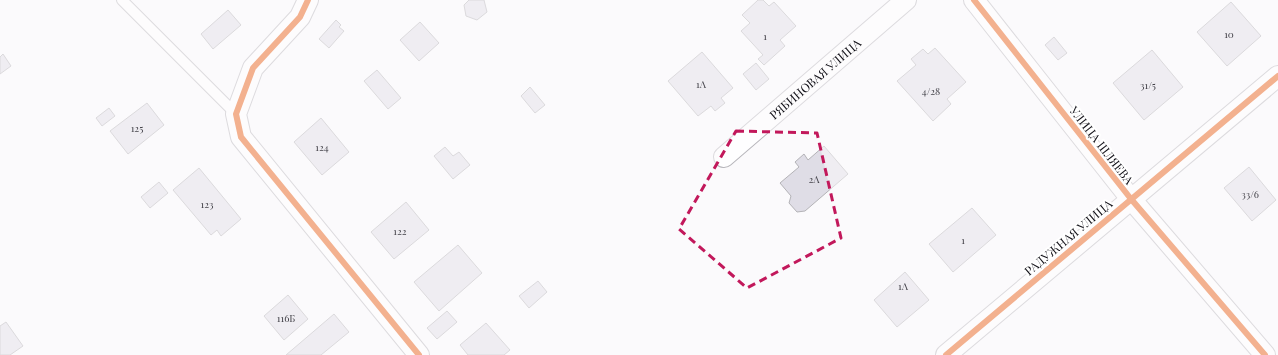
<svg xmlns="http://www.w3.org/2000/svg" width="1278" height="355" viewBox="0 0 1278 355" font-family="'Playfair Display',serif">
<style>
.building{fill:#dfdde6;stroke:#b4b3b7}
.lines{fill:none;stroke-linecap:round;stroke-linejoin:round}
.lane-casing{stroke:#b7b6bb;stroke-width:12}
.street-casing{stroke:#b7b6bb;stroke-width:22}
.lane{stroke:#fefeff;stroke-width:10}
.street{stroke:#fefeff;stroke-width:20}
.cycleway-casing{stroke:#fff;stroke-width:8}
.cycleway{stroke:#e8590c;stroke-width:6}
.marked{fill:none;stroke:#c2185b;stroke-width:3;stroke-dasharray:8 5;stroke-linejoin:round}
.labels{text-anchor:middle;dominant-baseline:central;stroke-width:4;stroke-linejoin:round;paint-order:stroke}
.number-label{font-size:10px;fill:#434249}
.street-label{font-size:12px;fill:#0f0e15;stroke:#fff}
</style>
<rect width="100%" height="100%" fill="#fbfafc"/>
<g class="building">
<path d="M 469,0 L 484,0 L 487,12 L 477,20 L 466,16 L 464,5 Z"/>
<path d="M 758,0 L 763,0 L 769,6 L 774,2 L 796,26 L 780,40 L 785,46 L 764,65 L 758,59 L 763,55 L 741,31 L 750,23 L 742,15 Z"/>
<path d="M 1231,2 L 1261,36 L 1227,66 L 1197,32 Z"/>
<path d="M 228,10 L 241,25 L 213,49 L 201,34 Z"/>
<path d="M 336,20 L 341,25 L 339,27 L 344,31 L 329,48 L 319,39 Z"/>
<path d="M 420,22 L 439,43 L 419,61 L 400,40 Z"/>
<path d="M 1054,37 L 1067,53 L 1058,60 L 1045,45 Z"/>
<path d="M 935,48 L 966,82 L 947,99 L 951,104 L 933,121 L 897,81 L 916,65 L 911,59 L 923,49 L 928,54 Z"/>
<path d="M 1152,50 L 1183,87 L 1144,120 L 1113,83 Z"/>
<path d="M 702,52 L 733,88 L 721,98 L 725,103 L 715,111 L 711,106 L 698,116 L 668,81 Z"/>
<path d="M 3,54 L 11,66 L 0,74 L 0,57 Z"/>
<path d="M 756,63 L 769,79 L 756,90 L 743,74 Z"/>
<path d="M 377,70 L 401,98 L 388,109 L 364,81 Z"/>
<path d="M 530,87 L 545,105 L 535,113 L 521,96 Z"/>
<path d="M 147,103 L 164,125 L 128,154 L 110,131 Z"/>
<path d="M 109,108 L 115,116 L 102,126 L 96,118 Z"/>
<path d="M 321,118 L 349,152 L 322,175 L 294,142 Z"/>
<path d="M 824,146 L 848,174 L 805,211 L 797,212 L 789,203 L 791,196 L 780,183 L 799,167 L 795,162 L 804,154 L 808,160 Z"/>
<path d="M 445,147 L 453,156 L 459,152 L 470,165 L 453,179 L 434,156 Z"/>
<path d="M 1249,167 L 1276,200 L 1252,221 L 1224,188 Z"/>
<path d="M 199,168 L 241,219 L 221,236 L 217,230 L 211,235 L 173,190 Z"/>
<path d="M 159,182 L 168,193 L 150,208 L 141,197 Z"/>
<path d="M 406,202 L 429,230 L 394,259 L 371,232 Z"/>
<path d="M 972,208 L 996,235 L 953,272 L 929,244 Z"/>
<path d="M 458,245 L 482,273 L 439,311 L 414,282 Z"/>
<path d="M 905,272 L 929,300 L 897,327 L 874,300 Z"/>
<path d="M 538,281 L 547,292 L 529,308 L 519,296 Z"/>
<path d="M 288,295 L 308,319 L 284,340 L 264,316 Z"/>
<path d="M 447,311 L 457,322 L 437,339 L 427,328 Z"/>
<path d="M 334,314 L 349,332 L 321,355 L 286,355 Z"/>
<path d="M 6,322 L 23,346 L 10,355 L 0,355 L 0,326 Z"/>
<path d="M 486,323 L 510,350 L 504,355 L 468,355 L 460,345 Z"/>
</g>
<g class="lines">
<g class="lane-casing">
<path id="lane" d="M 122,0 L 236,114"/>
</g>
<g class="street-casing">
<g id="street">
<path d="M 308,0 L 300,17 L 253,68 L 236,114 L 241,137 L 419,355"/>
<path d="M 974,0 L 1131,199 L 1265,355"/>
<path id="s1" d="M 724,157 L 906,0"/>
<path d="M 946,355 L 1278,76"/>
</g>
</g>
<use href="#lane" class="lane"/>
<use href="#street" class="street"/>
<g class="cycleway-casing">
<g id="cycleway">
<path d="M 308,0 L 300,17 L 253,68 L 236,114 L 241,137 L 419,355"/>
<path d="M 974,0 L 1131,199 L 1265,355"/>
<path d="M 946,355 L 1278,76"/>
</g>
</g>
<use href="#cycleway" class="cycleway"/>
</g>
<path d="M0 0H1278V355H0ZM 736,131 L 817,133 L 841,238 L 747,288 L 679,229 Z" fill="#fbfafc" fill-opacity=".55" fill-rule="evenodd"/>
<path class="marked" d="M 736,131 L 817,133 L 841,238 L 747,288 L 679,229 Z"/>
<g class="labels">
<g class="number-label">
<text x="1229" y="34">10</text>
<text x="765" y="36">1</text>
<text x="701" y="84">1А</text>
<text x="1148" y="85">31/5</text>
<text x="931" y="91">4/28</text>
<text x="137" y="128">125</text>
<text x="322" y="147">124</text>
<text x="814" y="179">2А</text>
<text x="1250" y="194">33/6</text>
<text x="207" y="204">123</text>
<text x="400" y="231">122</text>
<text x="963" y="240">1</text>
<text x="903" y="286">1А</text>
<text x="286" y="318">116Б</text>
</g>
<g class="street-label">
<text stroke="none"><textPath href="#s1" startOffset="120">РЯБИНОВАЯ УЛИЦА</textPath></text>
<text transform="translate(1102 145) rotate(52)">УЛИЦА ШЛЯЕВА</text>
<text transform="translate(1068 237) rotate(-40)">РАДУЖНАЯ УЛИЦА</text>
</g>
</g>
</svg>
